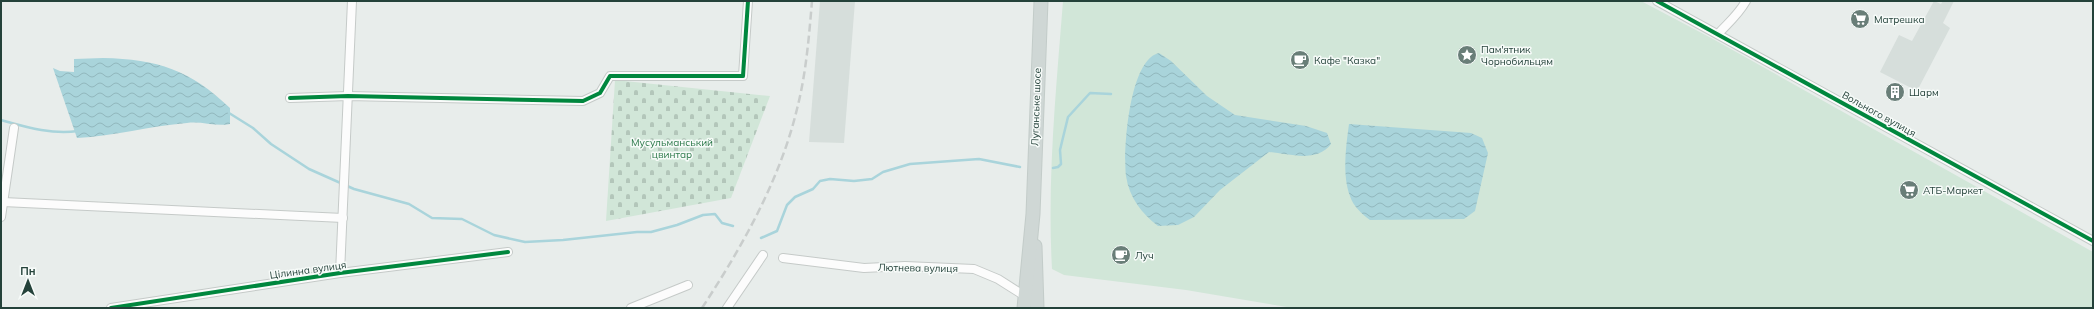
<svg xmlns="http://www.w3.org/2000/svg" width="2094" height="309" viewBox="0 0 2094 309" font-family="Mulish,sans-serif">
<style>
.built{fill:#d6dedb}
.cemetery{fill:url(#cemetery-stones)}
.park{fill:#d1e6d8}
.water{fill:url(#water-waves)}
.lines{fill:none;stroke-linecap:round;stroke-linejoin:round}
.stream{stroke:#a9d4db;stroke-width:2.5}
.minor-casing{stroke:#c5cac8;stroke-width:10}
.primary-casing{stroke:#c3ccc9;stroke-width:15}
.minor{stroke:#fcfcfc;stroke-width:8}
.primary{stroke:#cfd7d5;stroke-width:13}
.rail{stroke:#c9cdcc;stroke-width:2.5;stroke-dasharray:8 4;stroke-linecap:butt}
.cycleway-casing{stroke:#f7fbf9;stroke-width:6}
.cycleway{stroke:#00873e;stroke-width:4}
.labels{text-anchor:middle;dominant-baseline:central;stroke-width:3;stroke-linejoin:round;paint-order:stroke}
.poi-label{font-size:10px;fill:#24423a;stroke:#f7fbf9;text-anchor:start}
.street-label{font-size:10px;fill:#24423a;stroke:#f7fbf9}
.park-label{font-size:10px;fill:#2d7a4b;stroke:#f7fbf9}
</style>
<defs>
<pattern id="cemetery-stones" width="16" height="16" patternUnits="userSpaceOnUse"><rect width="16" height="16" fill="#d1e6d8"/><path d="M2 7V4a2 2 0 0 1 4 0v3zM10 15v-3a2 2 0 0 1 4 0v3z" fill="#b3c6ba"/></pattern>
<pattern id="water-waves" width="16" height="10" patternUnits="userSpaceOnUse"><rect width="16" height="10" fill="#a9d4db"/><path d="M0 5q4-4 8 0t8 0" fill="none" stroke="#91b7bd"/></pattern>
</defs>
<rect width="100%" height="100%" fill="#e8edeb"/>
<g class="built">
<path d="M 820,1 L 855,1 L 844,143 L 809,142 Z"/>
<path d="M 1934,1 L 1941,4 L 1943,1 L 1954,1 L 1943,23 L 1950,28 L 1917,91 L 1880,72 L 1899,35 L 1912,41 Z"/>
</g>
<path class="cemetery" d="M 615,80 L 770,96 L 731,198 L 606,221 Z"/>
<path class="park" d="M 1063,1 L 1641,1 L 1713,39 L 2093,252 L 2093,308 L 1293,308 L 1186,290 L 1064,275 L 1052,269 C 1047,180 1056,90 1063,1 Z"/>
<g class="water">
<path d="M 1159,53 L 1171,61 L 1207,96 L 1235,115 L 1306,126 L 1327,133 L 1331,144 C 1317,163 1289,154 1269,152 L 1220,190 L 1194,217 L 1178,225 L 1158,226 C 1142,214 1129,197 1126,176 C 1123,152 1129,59 1159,53 Z"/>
<path d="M 103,58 C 158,59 190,70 230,108 L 230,124 C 216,127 202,121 187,123 C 150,126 114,136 77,138 L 53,68 L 60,71 L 74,72 L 74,59 Z"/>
<path d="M 1349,124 L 1471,133 L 1482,138 L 1488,153 L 1475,211 L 1464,219 L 1370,220 C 1362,214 1353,206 1350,196 C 1342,175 1346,146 1349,124 Z"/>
</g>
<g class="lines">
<g class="stream">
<path d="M 229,113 L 253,128 L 271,144 L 309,169 L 354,189 L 409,204 L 432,218 L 462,219 L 494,235 L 525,242 L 563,240 L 637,232 L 651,232 L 677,225 L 703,215 L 715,214 L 722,223 L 733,226"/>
<path d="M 1,120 C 26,127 52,135 78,131"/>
<path d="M 1053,168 L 1058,167 L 1061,164 L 1060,150 L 1068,117 L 1090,93 L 1111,94"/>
<path d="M 761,238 L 777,231 L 787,205 L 795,197 L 813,189 L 820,181 L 830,179 L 854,181 L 872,179 L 883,172 L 910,164 L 951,161 L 979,159 L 1020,167"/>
</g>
<g class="minor-casing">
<g id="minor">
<path d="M 1657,1 L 2093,241"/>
<path d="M 1718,34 C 1729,22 1738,15 1746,1"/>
<path d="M 290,98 L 348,96 L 583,101 L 600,93 L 610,76 L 743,76 L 748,1"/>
<path d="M 3,202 L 343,218"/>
<path d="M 1,217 L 14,128"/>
<path d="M 783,258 L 864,268 L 905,266 L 974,269 L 998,279 L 1028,298"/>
<path d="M 340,273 L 352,1"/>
<path d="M 111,308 L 340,273 L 508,252"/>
<path d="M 631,308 L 688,285"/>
<path d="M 727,308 L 763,255"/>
</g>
</g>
<g class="primary-casing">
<g id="primary">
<path d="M 1035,246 L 1037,308"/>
<path d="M 1024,308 L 1033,214 L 1041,1"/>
</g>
</g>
<use href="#minor" class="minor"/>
<use href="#primary" class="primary"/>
<path class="rail" d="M 702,308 C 742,247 780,180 797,109 C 806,74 809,37 812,1"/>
<g class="cycleway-casing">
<g id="cycleway">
<path d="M 1657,1 L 2093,241"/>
<path d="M 290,98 L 348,96 L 583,101 L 600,93 L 610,76 L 743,76 L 748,1"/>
<path d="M 111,308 L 340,273 L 508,252"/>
</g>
</g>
<use href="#cycleway" class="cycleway"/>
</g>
<defs>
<g id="supermarket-disc" transform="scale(1)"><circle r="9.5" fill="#697e78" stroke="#f7fbf9"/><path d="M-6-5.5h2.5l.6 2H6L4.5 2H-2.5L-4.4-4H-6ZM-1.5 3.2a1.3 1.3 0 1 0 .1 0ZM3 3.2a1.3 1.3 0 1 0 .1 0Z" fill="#fff"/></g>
<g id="sight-disc" transform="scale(1)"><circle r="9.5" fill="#697e78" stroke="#f7fbf9"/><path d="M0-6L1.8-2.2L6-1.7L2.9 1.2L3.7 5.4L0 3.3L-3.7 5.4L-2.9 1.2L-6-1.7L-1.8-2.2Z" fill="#fff"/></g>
<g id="cafe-disc" transform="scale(1)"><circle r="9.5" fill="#697e78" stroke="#f7fbf9"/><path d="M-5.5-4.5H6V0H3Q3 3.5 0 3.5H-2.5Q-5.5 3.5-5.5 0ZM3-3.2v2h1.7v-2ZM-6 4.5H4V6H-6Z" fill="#fff"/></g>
<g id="building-disc" transform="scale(1)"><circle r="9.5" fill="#697e78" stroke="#f7fbf9"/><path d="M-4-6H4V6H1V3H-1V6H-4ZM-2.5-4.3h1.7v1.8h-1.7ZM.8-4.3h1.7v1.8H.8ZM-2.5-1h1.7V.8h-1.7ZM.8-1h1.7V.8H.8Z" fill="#fff"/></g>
</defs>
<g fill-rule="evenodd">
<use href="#supermarket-disc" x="1860" y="19"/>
<use href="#sight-disc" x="1467" y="55"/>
<use href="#cafe-disc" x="1300" y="60"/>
<use href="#building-disc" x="1895" y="92"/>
<use href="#supermarket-disc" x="1909" y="190"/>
<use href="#cafe-disc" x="1121" y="255"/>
</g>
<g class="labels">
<g class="poi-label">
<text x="1874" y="19">Матрешка</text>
<text x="1481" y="49">Пам'ятник<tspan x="1481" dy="12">Чорнобильцям</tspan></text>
<text x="1314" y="60">Кафе "Казка"</text>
<text x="1909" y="92">Шарм</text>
<text x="1923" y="190">АТБ-Маркет</text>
<text x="1135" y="255">Луч</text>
</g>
<g class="street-label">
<text transform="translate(1036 107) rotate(-88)">Луганське шосе</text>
<text transform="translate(1879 114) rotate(29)">Вольного вулиця</text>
<text transform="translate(918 268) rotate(1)">Лютнева вулиця</text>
<text transform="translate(308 270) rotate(-8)">Цілинна вулиця</text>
</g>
<g class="park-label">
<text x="672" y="142">Мусульманський<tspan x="672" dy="12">цвинтар</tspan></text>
</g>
</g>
<rect width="2094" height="309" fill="none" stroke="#24423a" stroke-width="4"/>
<g transform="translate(28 281)" stroke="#f7fbf9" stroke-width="3" paint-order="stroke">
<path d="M0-3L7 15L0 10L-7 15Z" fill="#24423a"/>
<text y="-6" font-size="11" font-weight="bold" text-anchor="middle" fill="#24423a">Пн</text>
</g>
</svg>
